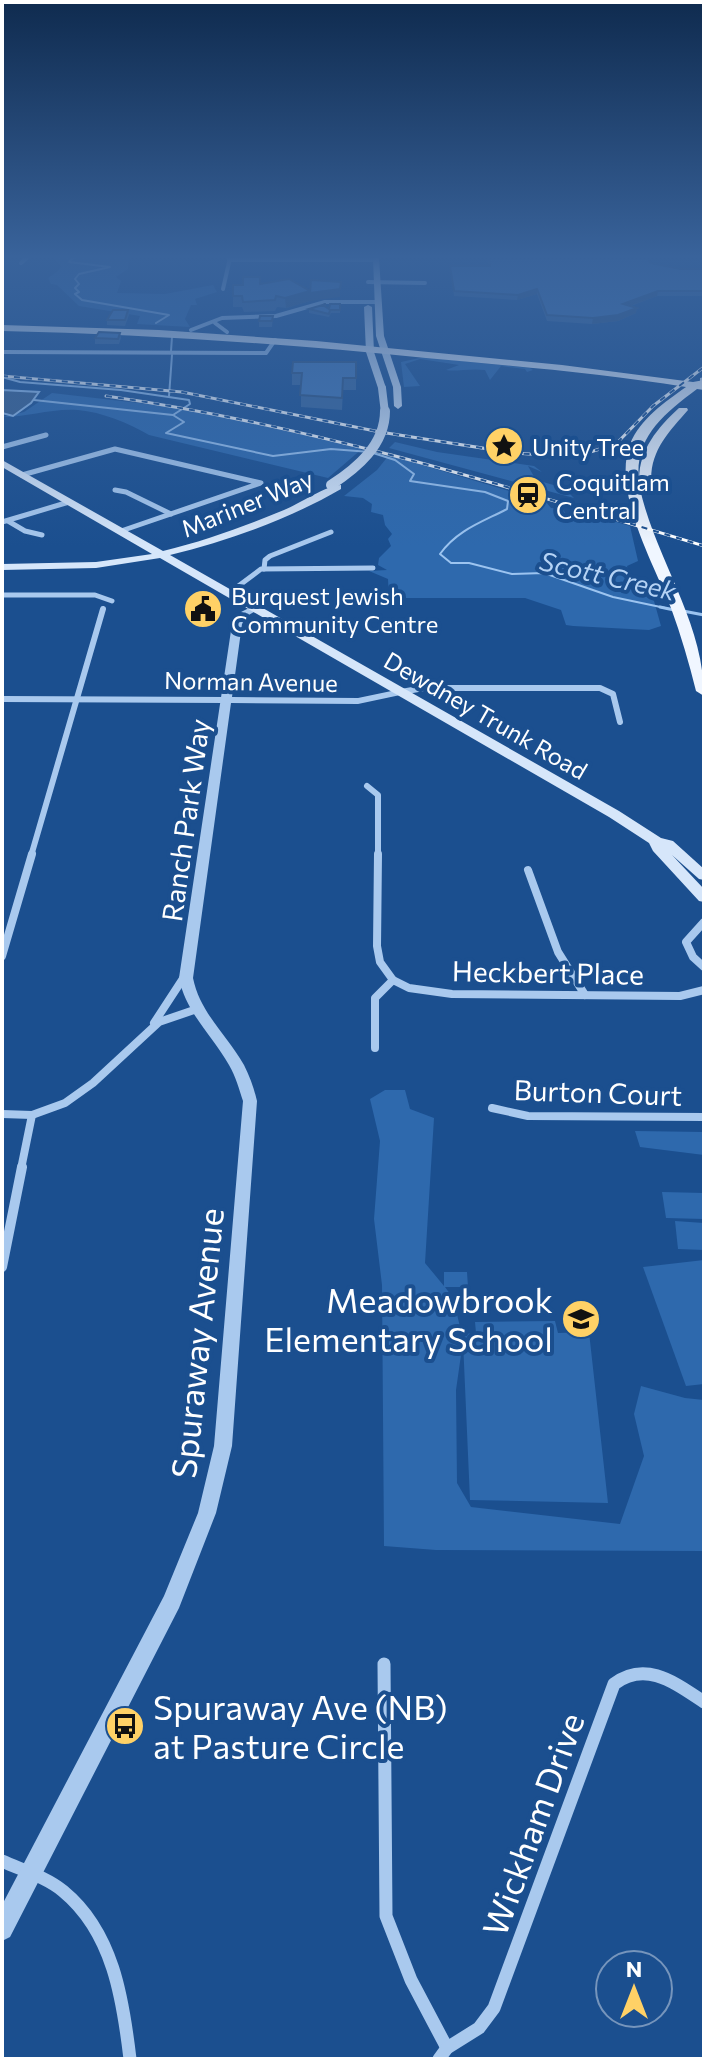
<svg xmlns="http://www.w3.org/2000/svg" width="706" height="2061" viewBox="0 0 706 2061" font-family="Commissioner,sans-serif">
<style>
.green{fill:#2e69ad}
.water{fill:#3c6290;stroke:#9cc4f0;stroke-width:2}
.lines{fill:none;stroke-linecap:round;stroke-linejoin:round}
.stream-far1{stroke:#9cc4f0;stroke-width:2}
.stream{stroke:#9cc4f0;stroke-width:3}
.minor-far5{stroke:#a9c9ee;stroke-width:4}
.minor-far4{stroke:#a9c9ee;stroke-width:5}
.minor-far3{stroke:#a9c9ee;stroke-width:6}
.minor-far2{stroke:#a9c9ee;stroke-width:8}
.minor-far1{stroke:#a9c9ee;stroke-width:10}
.minor{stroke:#a9c9ee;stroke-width:13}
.tertiary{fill:#a9c9ee;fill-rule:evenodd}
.secondary{fill:#d6e6fa;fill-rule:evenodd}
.primary{fill:#f0f6ff;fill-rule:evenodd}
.rail-casing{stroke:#fff;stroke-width:3}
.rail{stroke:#1b4f8f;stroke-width:2;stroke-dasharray:6;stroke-linecap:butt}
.secondary-bridge-far1{stroke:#d6e6fa;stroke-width:8}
.secondary-bridge{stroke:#d6e6fa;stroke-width:10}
.wall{fill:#3a679d}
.shaded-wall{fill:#305480}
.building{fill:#4478b7;stroke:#305480;stroke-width:2}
.labels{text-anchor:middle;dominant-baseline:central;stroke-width:8;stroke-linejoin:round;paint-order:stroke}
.far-poi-label{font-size:24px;fill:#fff;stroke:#1b4f8f;text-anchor:start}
.far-street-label{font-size:24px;fill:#fff;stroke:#1b4f8f}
.far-water-label{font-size:26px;font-style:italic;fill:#b5d3f5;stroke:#1b4f8f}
.street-label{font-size:28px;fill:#fff;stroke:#1b4f8f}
.near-poi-label{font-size:34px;fill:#fff;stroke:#1b4f8f;text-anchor:end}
.near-street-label{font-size:34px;fill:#fff;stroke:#1b4f8f}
</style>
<rect width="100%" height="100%" fill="#1b4f8f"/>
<g class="green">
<path d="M 53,258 L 129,258 L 128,269 L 116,277 L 121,281 L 117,293 L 165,294 L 213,285 L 217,292 L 195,299 L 197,305 L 191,305 L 185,319 L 190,327 L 137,324 L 140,316 L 79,306 L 57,285 L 51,284 L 48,278 L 58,271 L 61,266 Z"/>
<path d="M 424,357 L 530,368 L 533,370 L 527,372 L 525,369 L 501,366 L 490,380 L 485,370 C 470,368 455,372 446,370 L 459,365 L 420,359 L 405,364 L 420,386 L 404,387 L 401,362 Z"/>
<path d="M 52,393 L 182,408 L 363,448 L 328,478 L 149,435 C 128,423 102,412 78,410 C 53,408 27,417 2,417 L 24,412 Z"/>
<path d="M 395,442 L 437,452 L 534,466 L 542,472 L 528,466 L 536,480 L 564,488 L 574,498 L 389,448 Z"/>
<path d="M 389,455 L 546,502 L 551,508 L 563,509 L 566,515 L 595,523 L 603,518 L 630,526 L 638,561 L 627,566 L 631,582 L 651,589 L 648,594 L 654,601 L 661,626 L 649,630 L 573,626 L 566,625 L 561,610 L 525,598 L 389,598 L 388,579 L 369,571 L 387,570 L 378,565 L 379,558 L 391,546 L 388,539 L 392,534 L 385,525 L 383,515 L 371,512 L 372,504 L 363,498 L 344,496 L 377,470 Z"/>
<path d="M 385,1090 L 405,1090 L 410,1109 L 434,1118 L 425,1263 L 444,1286 L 444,1272 L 467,1272 L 468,1287 L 445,1287 L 453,1298 L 463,1339 L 464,1334 L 476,1333 L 475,1322 L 555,1321 L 558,1333 L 589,1332 L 608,1503 L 470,1500 L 463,1341 L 456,1390 L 457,1483 L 471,1507 L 620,1524 L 644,1456 L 634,1414 L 641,1386 L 685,1398 L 704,1400 L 704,1551 L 436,1550 L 384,1546 L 382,1285 L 374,1219 L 380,1141 L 370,1099 Z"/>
<path d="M 635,1131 L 704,1132 L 704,1155 L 640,1147 Z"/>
<path d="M 662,1192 L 704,1193 L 704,1219 L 666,1218 Z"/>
<path d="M 675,1221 L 704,1223 L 704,1250 L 678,1249 Z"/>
<path d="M 704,1260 L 704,1384 L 686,1386 L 643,1267 Z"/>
</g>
<path class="water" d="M 2,390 L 39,392 L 31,403 L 13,416 L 2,413 Z"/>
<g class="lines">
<g class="stream-far1">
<path d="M 73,258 L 69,262 L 110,267 L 79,274 L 75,279 L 79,284 L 75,288 L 79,292 L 75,294 L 82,300 L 169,315 L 156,323"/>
<path d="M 171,351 L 172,337"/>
<path d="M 2,377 L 20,382 L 121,390 L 189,400 L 190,404 L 173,415"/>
<path d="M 169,396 L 172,355"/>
<path d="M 34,400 L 173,415 L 184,422 L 166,433 L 273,456 L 331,449 L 370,452 L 395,460 L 414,474 L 410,481 L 485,492 L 508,501 L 507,509 C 482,522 457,530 440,554 L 451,563 L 469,563 L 512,574 L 544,573 L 613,597 L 670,609"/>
</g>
<g class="stream">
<path d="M 660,607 L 674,610"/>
<path d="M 683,611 L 704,615"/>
</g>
<g class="minor-far5">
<path d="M 229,260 L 376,260"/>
<path d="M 21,263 L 27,258"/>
<path d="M 368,282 L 425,283"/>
<path d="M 223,289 L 230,258"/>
<path d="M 215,323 L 227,332"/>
<path d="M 191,330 L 222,318 L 276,316 L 325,302 L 378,302"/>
<path d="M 2,352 L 266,353 L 275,340"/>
</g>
<g class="minor-far4">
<path d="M 2,447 L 46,435"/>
<path d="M 22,475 L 115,449 L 261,483 L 121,531"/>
<path d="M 115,490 L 126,492 L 171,514"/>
<path d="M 8,521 L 25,531 L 42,535"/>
<path d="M 2,522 L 69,502"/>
<path d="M 264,569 L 265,560 L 270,556 L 331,532"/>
<path d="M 229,593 L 261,569 L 373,568"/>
<path d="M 2,595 L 95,595 L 112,601"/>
</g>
<g class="minor-far3">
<path d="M 401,692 L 424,688 L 600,688 L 613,694 L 620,722"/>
<path d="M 2,699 L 226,700"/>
<path d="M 367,786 L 378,795 L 378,856"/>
<path d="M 31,856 L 103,609"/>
</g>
<g class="minor-far2">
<path d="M 378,854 L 377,946 L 380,962 L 393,980 L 409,988 L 452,994 L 680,996 L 704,990"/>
<path d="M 528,870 L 558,952 L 585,995"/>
<path d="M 704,922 L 686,942 L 693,957 L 704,967"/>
<path d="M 2,956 L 32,854"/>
<path d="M 154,1023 L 186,974"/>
<path d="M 375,1048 L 375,998 L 393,980"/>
<path d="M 492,1108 L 528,1116 L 704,1117"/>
<path d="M 2,1114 L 32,1115 L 65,1103 L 93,1083 L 159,1022 L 197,1009"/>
<path d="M 21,1169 L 32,1115"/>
</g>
<path class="minor-far1" d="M 2,1267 L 22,1167"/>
<g class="minor">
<path d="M 384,1664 L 386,1916 L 411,1980 L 447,2048"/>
<path d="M 2,1861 C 22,1870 46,1877 63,1891 C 113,1932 123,1999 130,2059"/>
<path d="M 439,2059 L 447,2048 L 479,2028 L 494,2008 L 614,1684 C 646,1660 675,1683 704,1702"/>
</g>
<path class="tertiary" d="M 253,606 L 261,608 L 247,616 L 242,624 L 232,697 L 358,698 L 401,689 L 406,692 L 405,694 L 358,704 L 231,703 L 193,978 C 200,1013 227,1035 244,1065 C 250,1077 254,1088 257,1101 L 232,1446 L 216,1513 L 179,1608 L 10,1937 L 2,1941 L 2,1905 L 164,1596 L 198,1513 L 214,1446 L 243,1101 C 239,1089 236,1077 229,1065 C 212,1035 186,1013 179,978 L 232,624 L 241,612 Z"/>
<g class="secondary">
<path d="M 373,258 L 379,258 L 384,336 L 401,387 L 402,406 L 398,409 L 394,406 L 393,387 L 376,336 Z"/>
<path d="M 368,305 L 372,307 L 374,352 L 386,388 L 382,391 L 378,388 L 366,352 L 364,307 Z"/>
<path d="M 704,377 L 704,383 L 700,382 L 700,378 Z"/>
<path d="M 2,460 L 163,551 C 204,541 245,526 284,510 C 299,504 327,485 341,485 L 341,489 C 289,519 229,541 170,555 L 619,811 L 661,838 L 673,841 L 704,869 L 704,880 L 699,879 L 672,855 L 704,889 L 704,902 L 699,901 L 653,851 L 649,843 L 609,817 L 160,558 L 96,568 L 2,570 L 2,564 L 96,562 L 152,554 L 2,467 Z"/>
</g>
<path class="primary" d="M 2,325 L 159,330 L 316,341 L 562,365 L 693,382 L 704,380 L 704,390 L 697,389 C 661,416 631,440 640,489 C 635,455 655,430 679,408 L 687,408 L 688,410 C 667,434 647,454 652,489 L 646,493 L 640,489 C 656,560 704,622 704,696 L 696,691 C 689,663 681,635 671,608 C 654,564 612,492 630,444 C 640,419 665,402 686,387 C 600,373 513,366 426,358 C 285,344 144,334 2,331 Z"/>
<g class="rail-casing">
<g id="rail">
<path d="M 2,376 L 182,392 L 380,432 L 514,453 L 560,456 L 587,453 L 616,444 L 653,406 L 704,367"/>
<path d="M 106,396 C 311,425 506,486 704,546"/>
</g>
</g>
<use href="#rail" class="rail"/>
<path class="secondary-bridge-far1" d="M 382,388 L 385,413"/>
<path class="secondary-bridge" d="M 331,485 C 357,468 385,445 385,411"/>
</g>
<g class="wall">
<path d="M 487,258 L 647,258 L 651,263 L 680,269 L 704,269 L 704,296 L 657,296 L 631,306 L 637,308 L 636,313 L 618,321 L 592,324 L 547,321 L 537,294 L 517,300 L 454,296 L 450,266 L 489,266 Z"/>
<path d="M 260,284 L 310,291 L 310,301 L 286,308 L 277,307 L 275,311 L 244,312 L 242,307 L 233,307 L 233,285 Z"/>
<path d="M 326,304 L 326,307 L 329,309 L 340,304 L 340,313 L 331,313 L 329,317 L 309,313 L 309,309 Z"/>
<path d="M 128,310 L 129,315 L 125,326 L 107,325 L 107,320 Z"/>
<path d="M 273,316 L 272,327 L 259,327 L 259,321 Z"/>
<path d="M 120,333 L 121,338 L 119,344 L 95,344 L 95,338 Z"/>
<path d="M 356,362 L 356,390 L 343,390 L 342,410 L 301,407 L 301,385 L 292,385 L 292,373 Z"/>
<path d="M 204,603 L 202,613 L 189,613 L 188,606 Z"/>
</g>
<g class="shaded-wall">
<path d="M 340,289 L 340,297 L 310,301 L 310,293 Z"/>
<path d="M 537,289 L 537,294 L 517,300 L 518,295 Z"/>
<path d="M 310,291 L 310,301 L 286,308 L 285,298 Z"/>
<path d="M 658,291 L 657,296 L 622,309 L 623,304 Z"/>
<path d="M 637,308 L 636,313 L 618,321 L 592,324 L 593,318 Z"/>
</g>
<g class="building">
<path d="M 489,258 L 647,258 L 651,263 L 680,269 L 704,269 L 704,291 L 658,291 L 623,304 L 637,308 L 618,315 L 593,318 L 547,315 L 537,289 L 518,295 L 454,291 L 450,266 L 490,266 Z"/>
<path d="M 243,277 L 260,277 L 260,284 L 289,279 L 310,291 L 285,298 L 276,296 L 275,300 L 243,302 L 242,296 L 233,296 L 233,285 L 243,285 Z"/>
<path d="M 311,280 L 341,282 L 340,289 L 310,293 Z"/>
<path d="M 326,304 L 323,305 L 329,309 L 330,304 L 340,304 L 340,310 L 330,310 L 329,314 L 309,309 Z"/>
<path d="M 113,310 L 128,310 L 125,320 L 107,320 Z"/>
<path d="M 260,316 L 273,316 L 272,321 L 259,321 Z"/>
<path d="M 99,332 L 120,333 L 118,339 L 95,338 Z"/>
<path d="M 293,362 L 356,362 L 356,378 L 343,378 L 342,398 L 300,395 L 302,373 L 292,373 Z"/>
<path d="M 190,596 L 203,596 L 201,606 L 188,606 Z"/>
</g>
<linearGradient id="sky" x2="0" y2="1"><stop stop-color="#0f2b4f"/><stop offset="0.47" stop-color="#39639b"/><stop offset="1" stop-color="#39639b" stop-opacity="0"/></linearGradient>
<rect width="706" height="546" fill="url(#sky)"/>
<defs>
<g id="sight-disc" transform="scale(2)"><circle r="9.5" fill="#ffd166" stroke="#1b4f8f"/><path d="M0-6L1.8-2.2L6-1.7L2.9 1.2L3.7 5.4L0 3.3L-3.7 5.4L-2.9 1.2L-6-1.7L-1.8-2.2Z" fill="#111"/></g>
<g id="station-disc" transform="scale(2)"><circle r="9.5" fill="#ffd166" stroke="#1b4f8f"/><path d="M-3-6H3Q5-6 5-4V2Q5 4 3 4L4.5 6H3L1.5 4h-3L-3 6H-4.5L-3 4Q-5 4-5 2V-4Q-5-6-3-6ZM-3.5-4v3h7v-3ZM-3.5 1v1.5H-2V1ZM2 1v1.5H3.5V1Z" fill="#111"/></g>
<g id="civic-disc" transform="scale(2)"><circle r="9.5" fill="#ffd166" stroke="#1b4f8f"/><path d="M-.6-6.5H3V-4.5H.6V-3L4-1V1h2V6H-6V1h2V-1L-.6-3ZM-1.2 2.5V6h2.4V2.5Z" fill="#111"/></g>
<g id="school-disc" transform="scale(2)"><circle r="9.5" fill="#ffd166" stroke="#1b4f8f"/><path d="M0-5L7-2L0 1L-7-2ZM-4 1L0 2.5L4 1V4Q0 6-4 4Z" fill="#111"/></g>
<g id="bus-disc" transform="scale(2)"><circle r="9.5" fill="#ffd166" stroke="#1b4f8f"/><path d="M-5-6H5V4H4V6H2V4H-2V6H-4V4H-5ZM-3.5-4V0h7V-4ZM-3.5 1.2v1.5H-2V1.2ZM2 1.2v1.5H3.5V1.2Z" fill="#111"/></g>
</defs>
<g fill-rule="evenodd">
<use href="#sight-disc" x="504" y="446"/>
<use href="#station-disc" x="528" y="495"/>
<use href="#civic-disc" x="203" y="609"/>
<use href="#school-disc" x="581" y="1319"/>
<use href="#bus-disc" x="125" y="1726"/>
</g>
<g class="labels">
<g class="far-poi-label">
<text x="532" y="446">Unity Tree</text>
<text x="556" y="481">Coquitlam<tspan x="556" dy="28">Central</tspan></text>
<text x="231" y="595">Burquest Jewish<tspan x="231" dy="28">Community Centre</tspan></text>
</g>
<g class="far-street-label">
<text transform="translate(247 503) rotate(-22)">Mariner Way</text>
<text transform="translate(251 681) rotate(1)">Norman Avenue</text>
<text transform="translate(486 715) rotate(30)">Dewdney Trunk Road</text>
</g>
<g class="far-water-label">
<text transform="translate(608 575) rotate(13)">Scott Creek</text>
</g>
<g class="street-label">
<text transform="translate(185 820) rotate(-82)">Ranch Park Way</text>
<text transform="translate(548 972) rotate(1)">Heckbert Place</text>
<text transform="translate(598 1092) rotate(2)">Burton Court</text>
</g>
<g class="near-poi-label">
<text x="553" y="1299">Meadowbrook<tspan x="553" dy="39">Elementary School</tspan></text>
<text x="153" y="1706" text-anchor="start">Spuraway Ave (NB)<tspan x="153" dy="39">at Pasture Circle</tspan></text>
</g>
<g class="near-street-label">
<text transform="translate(196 1343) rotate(-84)">Spuraway Avenue</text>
<text transform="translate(532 1824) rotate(-70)">Wickham Drive</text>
</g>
</g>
<rect width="706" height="2061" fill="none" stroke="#ffffff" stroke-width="8"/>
<g transform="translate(634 1989)"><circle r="38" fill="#1b4f8f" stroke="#7695bc" stroke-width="2"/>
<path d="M0-6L14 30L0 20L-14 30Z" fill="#ffd166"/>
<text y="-12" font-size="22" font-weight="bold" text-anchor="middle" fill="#ffffff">N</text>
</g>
</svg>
